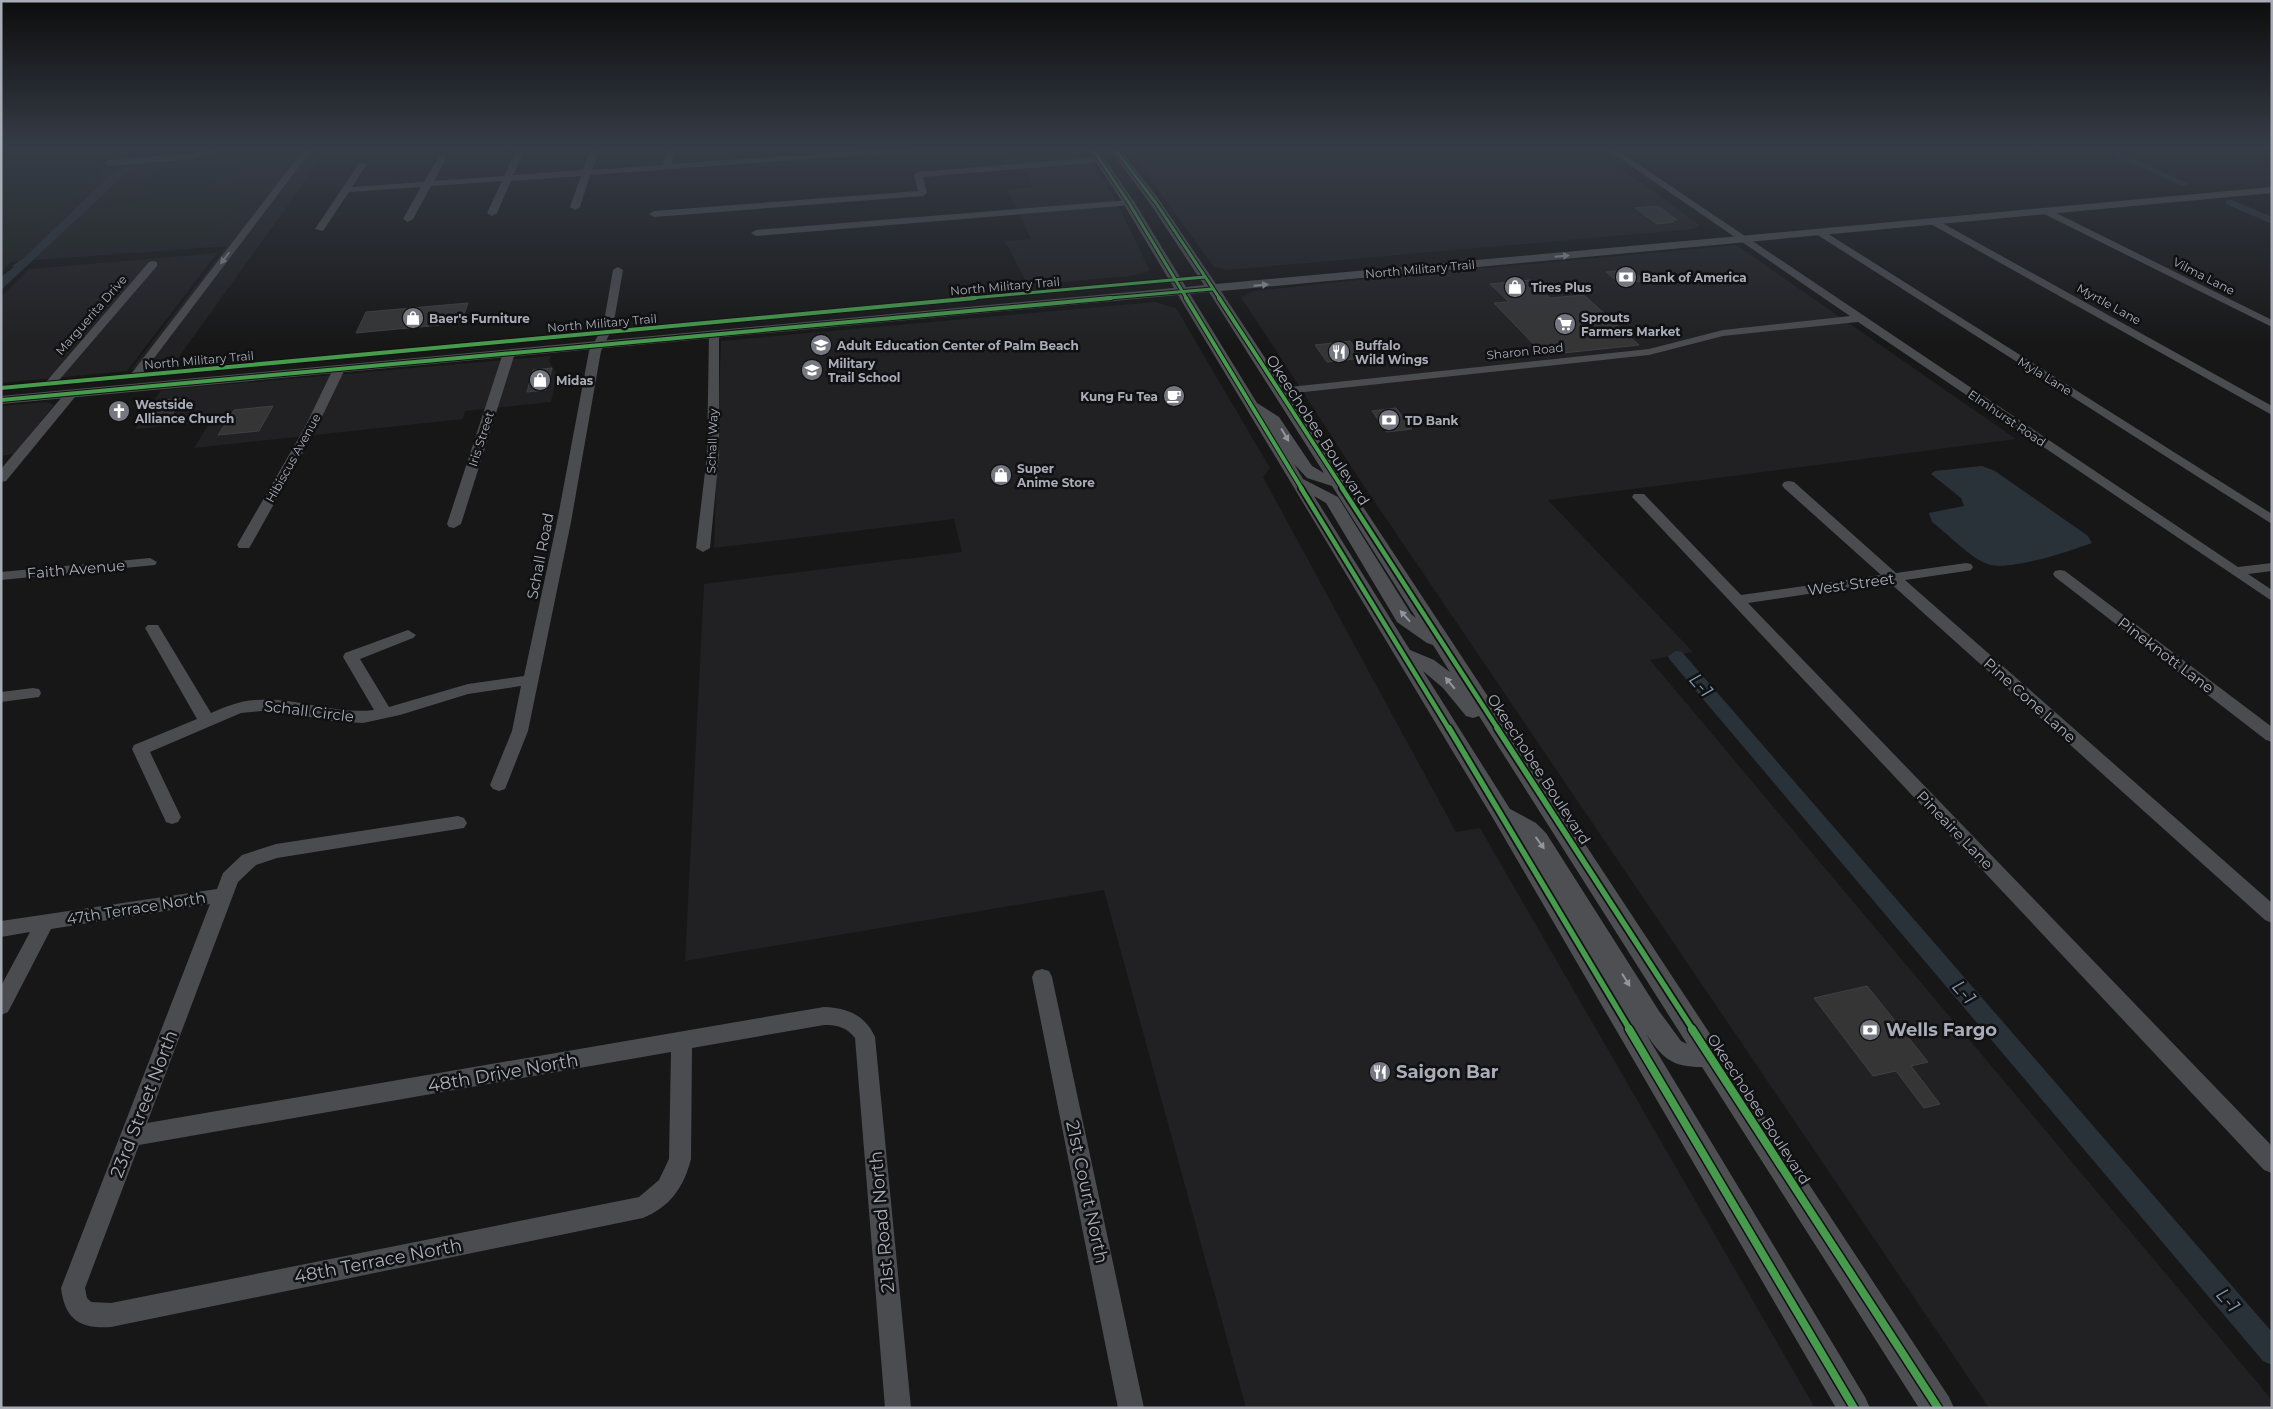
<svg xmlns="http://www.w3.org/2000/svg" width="2273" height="1409" viewBox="0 0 2273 1409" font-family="Montserrat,sans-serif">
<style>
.built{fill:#212123}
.green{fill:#1d241e}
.water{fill:#2a3239}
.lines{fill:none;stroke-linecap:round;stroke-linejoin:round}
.canal{fill:#2a3239;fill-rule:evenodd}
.building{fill:#353536;stroke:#3f4043}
.minor{fill:#4b4c50;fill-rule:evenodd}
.major{fill:#4d4f52;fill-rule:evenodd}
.cycleway-far4-casing{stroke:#111113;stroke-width:5}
.cycleway-far3-casing{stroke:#111113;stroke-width:6}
.cycleway-far2-casing{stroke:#111113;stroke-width:8}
.cycleway-far1-casing{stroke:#111113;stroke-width:9}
.cycleway-casing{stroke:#111113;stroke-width:11}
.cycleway-far4{stroke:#469c4c;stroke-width:3}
.cycleway-far3{stroke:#469c4c;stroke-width:4}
.cycleway-far2{stroke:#469c4c;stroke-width:4.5}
.cycleway-far1{stroke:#469c4c;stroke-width:5.5}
.cycleway{stroke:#469c4c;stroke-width:8}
.oneway{fill:#91969e}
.oneway2{fill:#8c9099}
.labels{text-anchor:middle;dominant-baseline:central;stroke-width:5;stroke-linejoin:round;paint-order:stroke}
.far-street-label{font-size:12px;fill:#a8adb8;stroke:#111113}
.far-poi-label{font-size:12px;font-weight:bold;fill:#a8adb8;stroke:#111113;text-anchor:start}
.street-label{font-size:15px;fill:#a8adb8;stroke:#111113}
.near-poi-label{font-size:18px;font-weight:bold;fill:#a8adb8;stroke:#111113;text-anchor:start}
.near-street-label{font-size:18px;fill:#a8adb8;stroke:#111113}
.near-water-label{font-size:19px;font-style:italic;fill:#7f9bb3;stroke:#111113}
</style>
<rect width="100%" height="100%" fill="#171717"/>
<g class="built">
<path d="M 1,148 L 329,148 L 173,365 L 131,369 L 227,246 L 11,262 L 1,272 Z"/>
<path d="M 997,148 L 1082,148 L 1115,199 L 1150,271 L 1131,276 L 1028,285 L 1005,241 L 1031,239 L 1007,190 L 1033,187 L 1022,164 L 1004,165 Z"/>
<path d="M 1128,148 L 1592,148 L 1700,225 L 1694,229 L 1227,270 L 1214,267 Z"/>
<path d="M 1736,245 L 2016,439 L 1548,500 L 1693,652 L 1650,660 L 2272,1400 L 2272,1408 L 1989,1408 L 1362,483 L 1241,297 L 1254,291 L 1387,277 Z"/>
<path d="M 217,253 L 127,371 L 1,383 L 1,297 L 29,269 Z"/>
<path d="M 1155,302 L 1176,308 L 1270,468 L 1263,477 L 1456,832 L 1480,828 L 1815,1408 L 1246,1408 L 1104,890 L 685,961 L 704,584 L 962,552 L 954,519 L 714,548 L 721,341 Z"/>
<path d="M 551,356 L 549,361 L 557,374 L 551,402 L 465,411 L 463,419 L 194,448 L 210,422 L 135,429 L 161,390 Z"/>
<path d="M 47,402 L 54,405 L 14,454 L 1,456 L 1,406 Z"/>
</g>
<g class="green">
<path d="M 31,148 L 131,148 L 119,159 L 107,160 L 98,166 L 102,173 L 1,262 L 1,151 Z"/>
<path d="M 245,161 C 241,182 204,187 187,190 L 251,190 L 213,236 L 196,242 L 136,247 L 116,244 L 54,249 L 97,209 L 159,194 L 134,194 L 156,171 L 163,167 Z"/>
</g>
<g class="water">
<path d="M 141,148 L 153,148 L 1,290 L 1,277 L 14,267 L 12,266 L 24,258 L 110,175 L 127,166 Z"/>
<path d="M 1982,466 L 1995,471 L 2088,536 L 2092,543 C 2070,551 2014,570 1991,565 C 1973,561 1947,533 1932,522 L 1929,513 L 1964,506 L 1961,498 L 1931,474 L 1935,471 Z"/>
</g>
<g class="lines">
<g class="canal">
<path d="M 2099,148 L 2110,148 L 2189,184 L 2182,186 Z"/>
<path d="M 2226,200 L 2232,200 L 2272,217 L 2272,224 L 2226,204 Z"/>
<path d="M 1676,651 L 1682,652 L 2272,1332 L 2272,1365 L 2263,1361 L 1670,660 L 1668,656 Z"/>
</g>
</g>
<g class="building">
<path d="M 1658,206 L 1677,220 L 1671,220 L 1674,222 L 1657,224 L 1635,208 Z"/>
<path d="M 1631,270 L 1645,281 L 1620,283 L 1606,272 Z"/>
<path d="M 1530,280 L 1550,298 L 1584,295 L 1639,345 L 1544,355 L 1494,303 L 1509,302 L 1490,284 Z"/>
<path d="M 468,303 L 461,323 L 356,333 L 366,312 Z"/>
<path d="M 1350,341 L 1363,358 L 1327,362 L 1315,345 Z"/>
<path d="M 552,368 L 546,390 L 527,392 L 533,370 Z"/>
<path d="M 184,398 L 169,419 L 149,421 L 163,400 Z"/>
<path d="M 273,406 L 259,431 L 218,435 L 234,410 Z"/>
<path d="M 1396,408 L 1399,412 L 1412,429 L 1387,432 L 1372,411 Z"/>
<path d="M 1867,986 L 1928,1062 L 1911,1066 L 1940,1104 L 1924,1108 L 1896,1071 L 1873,1076 L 1814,998 Z"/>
</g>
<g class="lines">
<g class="minor">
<path d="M 215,148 L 229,148 L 194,159 L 109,166 L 105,163 L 109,160 L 194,153 Z"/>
<path d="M 305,148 L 313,148 L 139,378 L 131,378 L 131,374 Z"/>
<path d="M 591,148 L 599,148 L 592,170 L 663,165 L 666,148 L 674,148 L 672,164 L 895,148 L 933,148 L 929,150 L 590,175 L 580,207 L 575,210 L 570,207 L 581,176 L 511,181 L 497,213 L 492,216 L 487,213 L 502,181 L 431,186 L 413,219 L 408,222 L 403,219 L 421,187 L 349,192 L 323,231 L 315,229 L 360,162 L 367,164 L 352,187 L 424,182 L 438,158 L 442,155 L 446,158 L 434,181 L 504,176 L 515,153 L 519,150 L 523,153 L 513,175 L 583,170 Z"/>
<path d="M 1605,148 L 1614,148 L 2238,567 L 2272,563 L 2272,571 L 2248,574 L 2272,590 L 2272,601 L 1858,322 L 1723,336 L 1649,355 L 1276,395 L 1276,389 L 1280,388 L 1649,349 L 1723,330 L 1850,316 Z"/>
<path d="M 1100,157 L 1103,158 L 1103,162 L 923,177 L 927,193 L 923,196 L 654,217 L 649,214 L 654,211 L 918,191 L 914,175 L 918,172 Z"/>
<path d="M 1129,200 L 1134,203 L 1132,205 L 756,236 L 751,233 L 756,230 Z"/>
<path d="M 2042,209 L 2048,209 L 2272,320 L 2272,327 L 2042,213 Z"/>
<path d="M 1929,219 L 1935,219 L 2272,406 L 2272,415 L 1929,223 Z"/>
<path d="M 1816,230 L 1822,230 L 2272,514 L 2272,524 L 1816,234 Z"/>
<path d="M 153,261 L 157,262 L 157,266 L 54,386 L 46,386 L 46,382 L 149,262 Z"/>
<path d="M 618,267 L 623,270 L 613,327 L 601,351 L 571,522 L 528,731 L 505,789 L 499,791 L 493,789 L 490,785 L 512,731 L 521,686 L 468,694 L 400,715 L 363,723 L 332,721 L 271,710 L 241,713 L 150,752 L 181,817 L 178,822 L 172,824 L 166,822 L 132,749 L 134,745 L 197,719 L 145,628 L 148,625 L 158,625 L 211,713 C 225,707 239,701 255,700 C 295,696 333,715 374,710 L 343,657 L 345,653 L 408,630 L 416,635 L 413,638 L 360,659 L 389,707 L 468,684 L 524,676 L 557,522 L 589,351 L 603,327 L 613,270 Z"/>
<path d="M 714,331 L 719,334 L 719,455 L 710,548 L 703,552 L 696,548 L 707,455 L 709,334 Z"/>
<path d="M 509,350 L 515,353 L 461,524 L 454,528 L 449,527 L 447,524 L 503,353 Z"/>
<path d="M 339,366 L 345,369 L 317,427 L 251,545 L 249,548 L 239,548 L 237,545 L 305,427 L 333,369 Z"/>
<path d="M 71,390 L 77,394 L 75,397 L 6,481 L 1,482 L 1,469 L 67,391 Z"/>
<path d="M 1789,481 L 1794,482 L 1896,573 L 1966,563 L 1971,564 L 1973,567 L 1971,570 L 1966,571 L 1905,580 L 2272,903 L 2272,923 L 2265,920 L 1889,582 L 1748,603 L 2272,1146 L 2272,1173 L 2264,1170 L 1632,497 L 1634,494 L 1644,494 L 1741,595 L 1881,575 L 1784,488 L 1782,485 L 1784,482 Z"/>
<path d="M 150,558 L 157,562 L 155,565 L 1,580 L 1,572 Z"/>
<path d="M 2060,570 L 2065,571 L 2272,727 L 2272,742 L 2266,740 L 2055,577 L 2053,574 L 2055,571 Z"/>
<path d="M 33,688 L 39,689 L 41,693 L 39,697 L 1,702 L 1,692 Z"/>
<path d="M 458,816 L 464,818 L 467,823 L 464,828 L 277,858 L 256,865 L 238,882 L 147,1123 L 824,1007 C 848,1008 865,1015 875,1037 L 911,1408 L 885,1408 L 855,1038 C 846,1027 838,1025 824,1025 L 692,1048 L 691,1159 C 684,1187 670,1207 643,1218 L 111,1327 C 80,1329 65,1320 61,1288 L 210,904 L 51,929 L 8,1012 L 1,1015 L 1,986 L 30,932 L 1,937 L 1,921 L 217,889 L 223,873 L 242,855 L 276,844 ZM 671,1052 L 669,1159 L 659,1180 L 639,1197 L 111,1303 L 91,1302 L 87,1298 L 85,1288 L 139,1145 Z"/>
<path d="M 1042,969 L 1049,971 L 1052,977 L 1144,1408 L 1118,1408 L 1032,977 L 1035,971 Z"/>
</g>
<path class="major" d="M 1087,148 L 1097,148 L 1135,203 L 1186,287 L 1204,285 L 1151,205 L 1109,148 L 1119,148 L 1160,201 L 1216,284 L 2272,187 L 2272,193 L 1221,291 L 1949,1397 L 1954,1408 L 1919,1408 L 1702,1067 C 1671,1067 1663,1058 1646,1034 L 1865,1397 L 1870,1408 L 1836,1408 L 1494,820 L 1178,295 L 1,404 L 1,396 L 1174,288 L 1123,203 ZM 1209,292 L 1324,473 L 1312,466 L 1279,417 L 1257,403 L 1190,294 ZM 1294,464 L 1307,478 L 1332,486 L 1416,618 L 1411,614 L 1338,497 L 1303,479 ZM 1314,496 L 1326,503 L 1397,622 L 1427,643 L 1433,645 L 1450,672 L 1434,660 L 1410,650 ZM 1423,671 L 1443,688 L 1466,716 L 1473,718 L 1479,716 L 1687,1044 L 1681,1041 L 1659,1011 L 1546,833 L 1536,823 L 1510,809 Z"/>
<g class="cycleway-far4-casing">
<g id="cycleway-far4">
<path d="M 1092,148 L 1129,203 L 1187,299"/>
<path d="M 1114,148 L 1156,203 L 1220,299"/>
<path d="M 961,299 L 1205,277"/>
<path d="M 1098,299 L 1212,289"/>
</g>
</g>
<g class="cycleway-far3-casing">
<g id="cycleway-far3">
<path d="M 1186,298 L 1302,489"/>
<path d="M 1219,298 L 1343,489"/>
<path d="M 1,388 L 975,298"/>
<path d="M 1,400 L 1111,298"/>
</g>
</g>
<g class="cycleway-far2-casing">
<g id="cycleway-far2">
<path d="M 1301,488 L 1449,729"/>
<path d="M 1342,488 L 1498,729"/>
</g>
</g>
<g class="cycleway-far1-casing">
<g id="cycleway-far1">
<path d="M 1449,728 L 1630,1030"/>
<path d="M 1497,728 L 1693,1030"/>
</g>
</g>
<g class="cycleway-casing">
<g id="cycleway">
<path d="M 1629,1029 L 1854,1408"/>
<path d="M 1692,1029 L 1938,1408"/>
</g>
</g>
<use href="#cycleway-far4" class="cycleway-far4"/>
<use href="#cycleway-far3" class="cycleway-far3"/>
<use href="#cycleway-far2" class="cycleway-far2"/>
<use href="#cycleway-far1" class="cycleway-far1"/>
<use href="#cycleway" class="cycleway"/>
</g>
<defs><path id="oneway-solid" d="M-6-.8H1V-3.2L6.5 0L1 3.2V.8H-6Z" transform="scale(1.25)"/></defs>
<g class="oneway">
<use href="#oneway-solid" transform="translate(1562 256) rotate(-5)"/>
<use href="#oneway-solid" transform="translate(1261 285) rotate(-5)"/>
<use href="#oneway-solid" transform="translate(1285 435) rotate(59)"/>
<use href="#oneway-solid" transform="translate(1405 616) rotate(-132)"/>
<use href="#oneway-solid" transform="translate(1450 683) rotate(-130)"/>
<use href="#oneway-solid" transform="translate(1540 843) rotate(54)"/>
<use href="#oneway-solid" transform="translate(1626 980) rotate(58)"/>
</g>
<use class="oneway2" href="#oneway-solid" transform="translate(225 258) rotate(127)"/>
<linearGradient id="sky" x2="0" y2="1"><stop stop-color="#0d0d0d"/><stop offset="0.43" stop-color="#363c47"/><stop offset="1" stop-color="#363c47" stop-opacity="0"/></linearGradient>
<rect width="2273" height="345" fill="url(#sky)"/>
<defs>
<g id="bank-disc" transform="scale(1.125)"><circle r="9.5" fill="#757880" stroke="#111113"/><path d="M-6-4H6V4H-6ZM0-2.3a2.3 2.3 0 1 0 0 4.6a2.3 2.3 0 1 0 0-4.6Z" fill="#fff"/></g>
<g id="shop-disc" transform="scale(1.125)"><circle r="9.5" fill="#757880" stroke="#111113"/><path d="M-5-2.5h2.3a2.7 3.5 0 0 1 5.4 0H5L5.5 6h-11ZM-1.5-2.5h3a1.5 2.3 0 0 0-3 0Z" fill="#fff"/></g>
<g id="supermarket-disc" transform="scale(1.125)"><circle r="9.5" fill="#757880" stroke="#111113"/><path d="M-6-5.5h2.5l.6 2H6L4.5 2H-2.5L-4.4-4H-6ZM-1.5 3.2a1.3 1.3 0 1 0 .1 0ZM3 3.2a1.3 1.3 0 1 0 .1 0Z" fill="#fff"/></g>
<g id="school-disc" transform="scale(1.125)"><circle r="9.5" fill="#757880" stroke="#111113"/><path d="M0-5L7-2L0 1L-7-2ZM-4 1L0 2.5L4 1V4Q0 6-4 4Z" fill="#fff"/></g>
<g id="restaurant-disc" transform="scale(1.125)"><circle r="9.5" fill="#757880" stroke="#111113"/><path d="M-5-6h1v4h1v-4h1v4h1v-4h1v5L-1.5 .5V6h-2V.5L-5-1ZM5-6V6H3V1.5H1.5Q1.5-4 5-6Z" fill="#fff"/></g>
<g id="cafe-disc" transform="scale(1.125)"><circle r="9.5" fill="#757880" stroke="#111113"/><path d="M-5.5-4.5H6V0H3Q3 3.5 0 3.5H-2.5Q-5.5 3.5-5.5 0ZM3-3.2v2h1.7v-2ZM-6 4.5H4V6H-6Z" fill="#fff"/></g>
<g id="church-disc" transform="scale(1.125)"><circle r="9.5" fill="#757880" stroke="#111113"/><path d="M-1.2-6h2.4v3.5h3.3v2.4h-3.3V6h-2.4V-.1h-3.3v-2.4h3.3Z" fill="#fff"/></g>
</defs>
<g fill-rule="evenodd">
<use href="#bank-disc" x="1626" y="277"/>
<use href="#shop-disc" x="1515" y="287"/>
<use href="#shop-disc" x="413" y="318"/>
<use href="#supermarket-disc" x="1565" y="324"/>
<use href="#school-disc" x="821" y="345"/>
<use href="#restaurant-disc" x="1339" y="352"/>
<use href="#school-disc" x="812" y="370"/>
<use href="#shop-disc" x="540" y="380"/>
<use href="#cafe-disc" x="1174" y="396"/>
<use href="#church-disc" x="119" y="411"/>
<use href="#bank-disc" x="1389" y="420"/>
<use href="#shop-disc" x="1001" y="475"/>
<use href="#bank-disc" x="1870" y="1030"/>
<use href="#restaurant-disc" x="1380" y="1072"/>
</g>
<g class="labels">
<g class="far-street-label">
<text transform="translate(1420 269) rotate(-5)">North Military Trail</text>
<text transform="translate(2204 276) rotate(27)">Vilma Lane</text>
<text transform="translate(1005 286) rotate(-5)">North Military Trail</text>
<text transform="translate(2109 304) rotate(29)">Myrtle Lane</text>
<text transform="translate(91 315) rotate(-49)">Marguerita Drive</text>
<text transform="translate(602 323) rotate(-5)">North Military Trail</text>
<text transform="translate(1525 351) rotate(-6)">Sharon Road</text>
<text transform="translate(199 360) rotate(-5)">North Military Trail</text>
<text transform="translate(2045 376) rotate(32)">Myla Lane</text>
<text transform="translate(2007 418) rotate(34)">Elmhurst Road</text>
<text transform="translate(481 439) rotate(-72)">Iris Street</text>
<text transform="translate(712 441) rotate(-88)">Schall Way</text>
<text transform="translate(293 458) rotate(-61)">Hibiscus Avenue</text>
</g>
<g class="far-poi-label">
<text x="1642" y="277">Bank of America</text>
<text x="1531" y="287">Tires Plus</text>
<text x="1581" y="317">Sprouts<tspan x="1581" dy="14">Farmers Market</tspan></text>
<text x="429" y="318">Baer's Furniture</text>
<text x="837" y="345">Adult Education Center of Palm Beach</text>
<text x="1355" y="345">Buffalo<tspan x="1355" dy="14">Wild Wings</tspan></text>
<text x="828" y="363">Military<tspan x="828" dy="14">Trail School</tspan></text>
<text x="556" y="380">Midas</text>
<text x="1158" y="396" text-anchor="end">Kung Fu Tea</text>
<text x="135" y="404">Westside<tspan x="135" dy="14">Alliance Church</tspan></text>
<text x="1405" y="420">TD Bank</text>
<text x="1017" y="468">Super<tspan x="1017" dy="14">Anime Store</tspan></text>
</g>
<g class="street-label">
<text transform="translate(1318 430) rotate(57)">Okeechobee Boulevard</text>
<text transform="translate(540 556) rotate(-79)">Schall Road</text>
<text transform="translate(76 569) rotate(-5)">Faith Avenue</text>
<text transform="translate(1851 584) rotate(-8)">West Street</text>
<text transform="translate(2166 655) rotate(37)">Pineknott Lane</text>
<text transform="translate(2030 700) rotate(42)">Pine Cone Lane</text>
<text transform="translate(309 711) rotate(7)">Schall Circle</text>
<text transform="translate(1539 769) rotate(57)">Okeechobee Boulevard</text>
<text transform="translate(1955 830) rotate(46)">Pineaire Lane</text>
<text transform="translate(136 908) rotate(-9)">47th Terrace North</text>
<text transform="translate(1759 1109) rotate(57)">Okeechobee Boulevard</text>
</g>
<g class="near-poi-label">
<text x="1886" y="1030">Wells Fargo</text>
<text x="1396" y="1072">Saigon Bar</text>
</g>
<g class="near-street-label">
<text transform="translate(503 1073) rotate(-10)">48th Drive North</text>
<text transform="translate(144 1104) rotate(-69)">23rd Street North</text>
<text transform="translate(1087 1192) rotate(78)">21st Court North</text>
<text transform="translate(882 1222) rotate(-95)">21st Road North</text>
<text transform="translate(378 1261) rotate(-11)">48th Terrace North</text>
</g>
<g class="near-water-label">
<text transform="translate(1701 685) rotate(49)">L-1</text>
<text transform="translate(1964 992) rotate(49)">L-1</text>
<text transform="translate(2228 1300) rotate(49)">L-1</text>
</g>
</g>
<rect width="2273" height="1409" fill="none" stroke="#a8adb8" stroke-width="5"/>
</svg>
